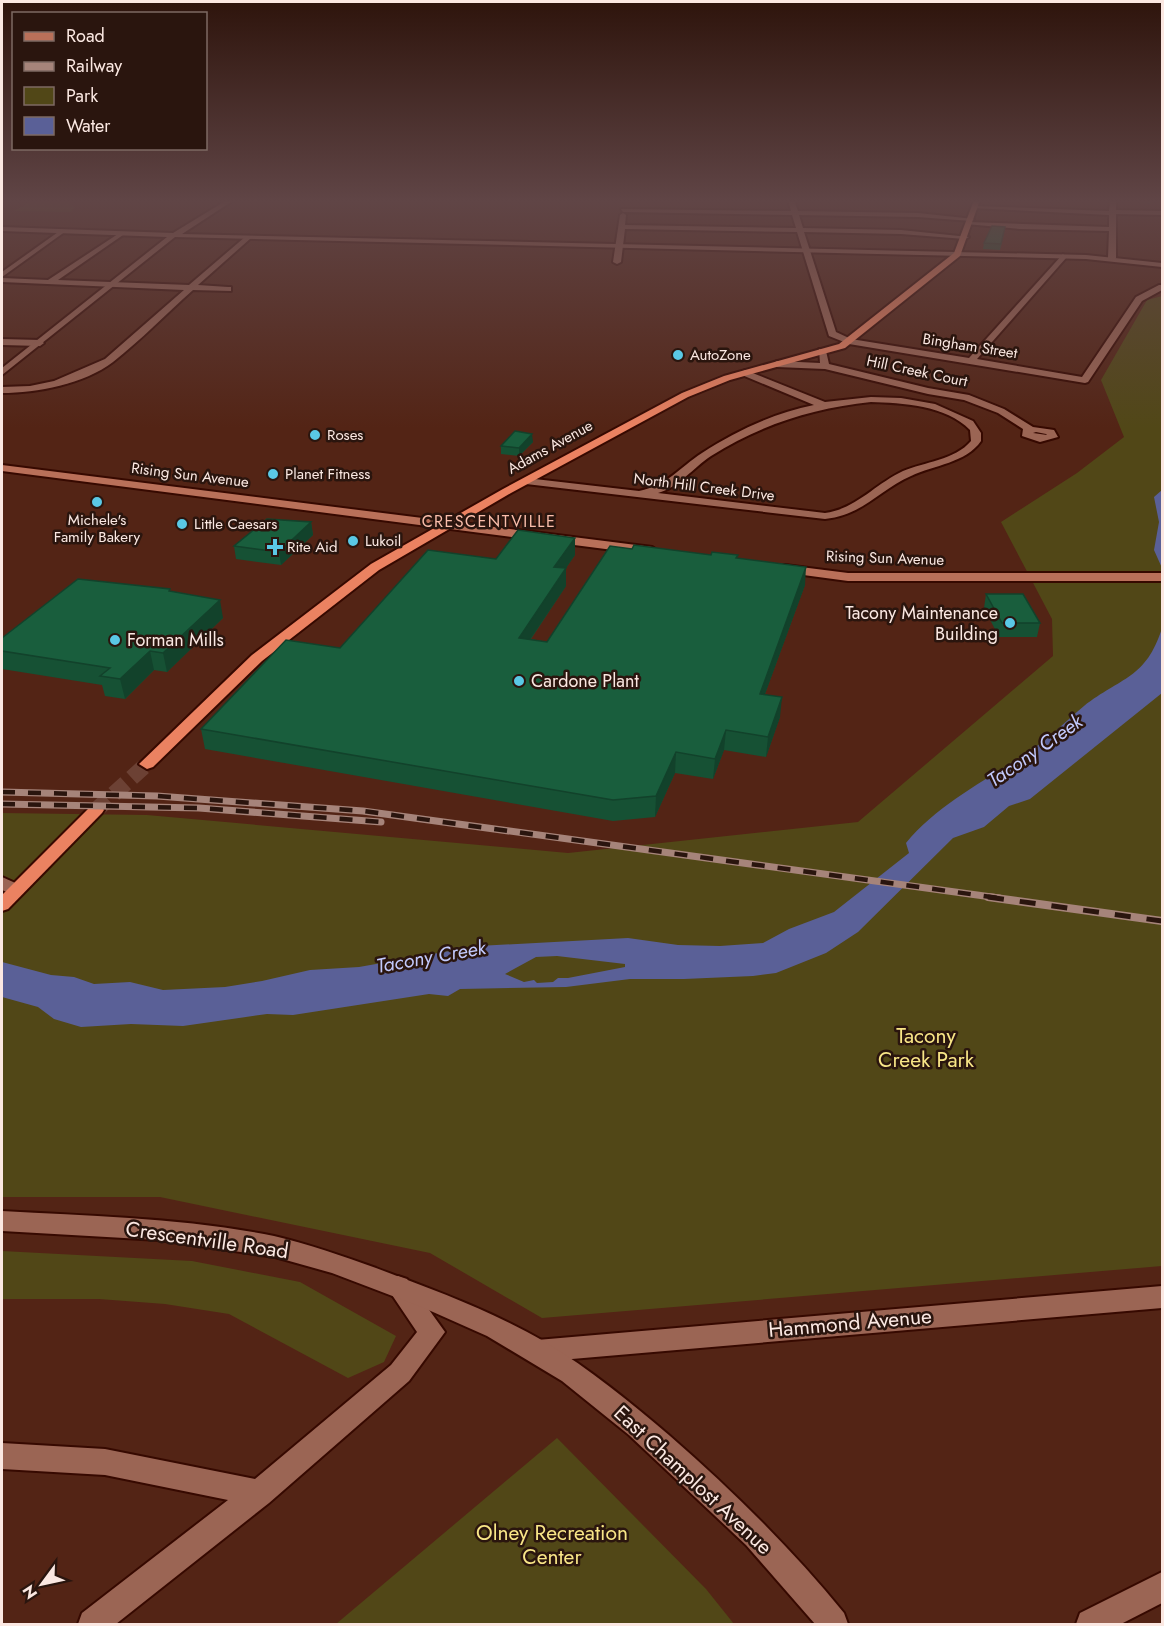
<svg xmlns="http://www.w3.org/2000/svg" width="1164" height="1626" viewBox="0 0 1164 1626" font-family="Jost,sans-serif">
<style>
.green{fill:#514717}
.water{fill:#5a6097;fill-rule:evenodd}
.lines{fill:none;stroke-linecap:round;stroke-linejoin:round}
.trunk-tunnel{stroke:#6c4134;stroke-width:16;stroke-dasharray:16 8;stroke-linecap:butt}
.minor-casing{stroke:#360900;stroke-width:4}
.tertiary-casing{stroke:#360900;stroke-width:4}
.secondary-casing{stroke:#360900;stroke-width:4}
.trunk-casing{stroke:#360900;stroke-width:4}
.minor{fill:#9b6554;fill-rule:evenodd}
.tertiary{fill:#9b6554;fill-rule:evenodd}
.secondary{fill:#b97059;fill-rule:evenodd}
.trunk{fill:#eb8261;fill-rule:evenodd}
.rail-far1-casing{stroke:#a6847a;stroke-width:7}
.rail-casing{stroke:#a6847a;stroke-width:8}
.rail-far1{stroke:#2a150e;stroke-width:4.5;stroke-dasharray:13;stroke-linecap:butt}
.rail{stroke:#2a150e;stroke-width:5;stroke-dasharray:16;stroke-linecap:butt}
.wall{fill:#165134}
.shaded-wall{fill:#12422b}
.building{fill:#195e3d;stroke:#12422b;stroke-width:1.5}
.poi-dot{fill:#5ac8e5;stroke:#2a150e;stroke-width:2}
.labels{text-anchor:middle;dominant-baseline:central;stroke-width:5;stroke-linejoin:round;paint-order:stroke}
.far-street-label{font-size:15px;fill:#fbe8e2;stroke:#2a150e}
.far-poi-label{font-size:15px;fill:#fbe8e2;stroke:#2a150e;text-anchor:start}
.far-neighbourhood-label{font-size:16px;letter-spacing:1.5px;fill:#fbbeab;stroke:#2a150e}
.poi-label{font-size:18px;fill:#fbe8e2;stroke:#2a150e;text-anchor:start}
.water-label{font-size:20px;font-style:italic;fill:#c2c9fc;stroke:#2a150e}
.near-park-label{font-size:21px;fill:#f9e687;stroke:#2a150e}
.near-street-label{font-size:21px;fill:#fbe8e2;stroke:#2a150e}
</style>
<rect width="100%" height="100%" fill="#532415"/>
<g class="green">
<path d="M 35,200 L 64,200 L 75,207 L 71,212 L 13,211 Z"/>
<path d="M 1162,296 L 1162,1266 L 542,1318 L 430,1253 L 160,1197 L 2,1197 L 2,813 L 147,815 L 568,853 L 858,822 L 1053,656 L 1052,619 L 1001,522 L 1077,473 L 1124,437 L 1101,380 L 1147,300 Z"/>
<path d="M 2,1251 L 192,1261 L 300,1282 L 396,1336 L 384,1362 L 348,1378 L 229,1314 L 165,1304 L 99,1299 L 2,1299 Z"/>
<path d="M 557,1438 L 706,1589 L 734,1624 L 336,1624 Z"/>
</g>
<g class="water">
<path d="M 1162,490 L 1162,568 L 1154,550 L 1159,522 L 1154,497 Z"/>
<path d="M 1162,628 L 1162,693 L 1030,799 L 1009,806 L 984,827 L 953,838 L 858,932 L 826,953 L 776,973 L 753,976 L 684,979 L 630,979 L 566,987 L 460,989 L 448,996 L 429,994 L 293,1015 L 267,1014 L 183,1026 L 131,1024 L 81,1027 L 54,1019 L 38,1007 L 2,997 L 2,962 L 51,975 L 74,977 L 94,984 L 130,982 L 163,990 L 225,987 L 262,981 L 310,970 L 359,967 L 478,946 L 628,938 L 678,945 L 720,946 L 763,943 L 789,929 L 834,912 L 909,853 L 906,843 C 937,805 986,780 1027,753 C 1047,740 1065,722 1084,706 C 1121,677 1146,679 1162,628 ZM 557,956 L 625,964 L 625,967 L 568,978 L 558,978 L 553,982 L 537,983 L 534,980 L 524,982 L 505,974 L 536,957 Z"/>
</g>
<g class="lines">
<path class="trunk-tunnel" d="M 96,810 L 147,764"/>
<g class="minor-casing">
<g id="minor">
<path d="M 788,200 L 794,200 L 798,211 L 918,213 L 974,219 L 971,221 L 918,217 L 799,215 L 803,228 L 901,230 L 969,237 L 965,239 L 901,234 L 804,232 L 836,332 L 851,339 L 969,358 L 1063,254 L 1066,258 L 977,359 L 1082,377 L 1136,297 L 1159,285 L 1162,285 L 1162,290 L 1142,301 L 1088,382 L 1085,383 L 849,344 L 829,336 L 797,232 L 625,229 L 621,262 L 617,264 L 613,262 L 620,215 L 623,213 L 626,215 L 625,225 L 796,228 L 792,215 L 623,212 L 621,209 L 791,211 Z"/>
<path d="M 1110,200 L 1116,200 L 1116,210 L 1162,211 L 1162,215 L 1116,214 L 1116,258 L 1112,260 L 1108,258 L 1109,231 L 1020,229 L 966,224 L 969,222 L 1109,227 L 1109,215 L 972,208 L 975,206 L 1109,211 Z"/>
<path d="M 61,230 L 66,231 L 2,277 L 2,272 Z"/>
<path d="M 121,232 L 123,235 L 58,280 L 189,285 L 245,237 L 251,238 L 198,285 L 228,287 L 231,287 L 231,291 L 193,290 C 166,314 141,340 113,362 C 84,384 37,393 2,393 L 2,387 L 30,386 L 54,381 L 105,359 L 184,290 L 2,282 L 2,278 L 48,280 Z"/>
<path d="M 2,339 L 40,340 L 44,343 L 40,346 L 2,345 Z"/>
<path d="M 819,349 L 826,351 L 829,364 L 928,388 L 969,395 L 1004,409 L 1033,427 L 1054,430 L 1058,437 L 1040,442 L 1022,436 L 1023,429 L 998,413 L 964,400 L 928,394 L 825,369 L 777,367 L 772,364 L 777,361 L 820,363 ZM 1036,432 L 1046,434 L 1047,435 L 1033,433 Z"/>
<path d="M 745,370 L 825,402 L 871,397 L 901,398 L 935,404 L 973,421 L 981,433 L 981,441 C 966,463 934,465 911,476 C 879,490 863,515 825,519 L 526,484 L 520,481 L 526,478 L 639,491 C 668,485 679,468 702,453 C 736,431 774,413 814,405 L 742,375 L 740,373 ZM 871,402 C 902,403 946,405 970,430 L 971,441 C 955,460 924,462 903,471 C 875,484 856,509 825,513 L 658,493 C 679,487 693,468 711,456 C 760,425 813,408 871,402 Z"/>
<path d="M 2,877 L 22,886 L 25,890 L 22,894 L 16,896 L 2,890 Z"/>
<path d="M 398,1276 L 407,1279 L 445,1332 L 409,1381 L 269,1503 L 116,1624 L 78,1624 L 82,1613 L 228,1500 L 105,1475 L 2,1469 L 2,1443 L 105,1449 L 255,1479 L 391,1365 L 417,1332 L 386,1286 L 389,1279 Z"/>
<path d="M 1162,1286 L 1162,1308 L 537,1362 L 528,1359 L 524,1351 L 528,1343 L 537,1340 Z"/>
<path d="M 1162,1572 L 1162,1603 L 1121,1624 L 1076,1624 L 1080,1613 Z"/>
</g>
</g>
<g class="tertiary-casing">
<g id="tertiary">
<path d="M 227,200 L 234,200 L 182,234 L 1086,255 L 1162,263 L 1162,267 L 1086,259 L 175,237 L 2,375 L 2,368 L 167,237 L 2,231 L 2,227 L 173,233 Z"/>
<path d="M 2,1211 C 93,1216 184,1218 274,1236 C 309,1244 342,1256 376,1268 C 434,1290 492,1311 545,1342 C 590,1369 630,1402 670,1436 C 733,1491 791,1548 844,1613 L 848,1624 L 815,1624 L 746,1545 L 629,1435 L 562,1381 L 487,1336 L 424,1308 L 332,1273 L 275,1257 L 159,1240 L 2,1231 Z"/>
</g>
</g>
<g class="secondary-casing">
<g id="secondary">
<path d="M 2,465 L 652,547 L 658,551 L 652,555 L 2,471 Z"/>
<path d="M 785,565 L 848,573 L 1162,573 L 1162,581 L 848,581 L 781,572 L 779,569 L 781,566 Z"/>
</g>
</g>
<g class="trunk-casing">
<g id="trunk">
<path d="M 974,200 L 980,200 L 960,256 L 845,348 L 730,380 L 688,397 L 511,493 L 379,570 L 262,661 L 153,767 L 147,769 L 139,764 L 252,655 L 371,564 L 503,489 L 682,393 L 724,376 L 839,344 L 954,253 Z"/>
<path d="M 96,805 L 102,807 L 104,810 L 102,813 L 8,909 L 2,911 L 2,895 L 90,807 Z"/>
</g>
</g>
<use href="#minor" class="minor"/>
<use href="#tertiary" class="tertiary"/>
<use href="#secondary" class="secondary"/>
<use href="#trunk" class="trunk"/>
<g class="rail-far1-casing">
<g id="rail-far1">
<path d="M 2,792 L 157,796 L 363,811 L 999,898"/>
<path d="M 2,804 L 199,808 L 381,822"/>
</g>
</g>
<g class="rail-casing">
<path id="rail" d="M 988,897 L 1162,921"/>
</g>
<use href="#rail-far1" class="rail-far1"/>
<use href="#rail" class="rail"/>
</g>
<g class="wall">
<path d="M 1127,200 L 1155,200 L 1149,204 Z"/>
<path d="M 1004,233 L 1000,250 L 983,249 L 984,243 Z"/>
<path d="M 533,442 L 519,456 L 501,454 L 501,446 Z"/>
<path d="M 311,522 L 313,535 L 281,565 L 236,559 L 234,546 Z"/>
<path d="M 632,549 L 805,585 L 765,694 L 780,717 L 766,757 L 724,750 L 713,779 L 675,773 L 655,817 L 613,821 L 205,749 L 201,729 L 496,559 L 575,555 L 566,568 L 566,586 L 531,639 L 547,642 Z"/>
<path d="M 171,591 L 223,618 L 167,672 L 154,670 L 125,699 L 105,696 L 102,685 L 2,669 L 2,638 Z"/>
<path d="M 986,594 L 1040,623 L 1037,637 L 999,637 L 984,608 Z"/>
</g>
<g class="shaded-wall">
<path d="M 532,434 L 533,442 L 519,456 L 519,448 Z"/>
<path d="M 311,522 L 313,535 L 281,565 L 279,552 Z"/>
<path d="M 575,538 L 575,555 L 554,585 L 554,567 Z"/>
<path d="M 806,567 L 805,585 L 758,713 L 760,694 Z"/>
<path d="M 566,568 L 566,586 L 519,656 L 519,638 Z"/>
<path d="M 220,600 L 223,618 L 167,672 L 163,653 Z"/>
<path d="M 150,651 L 154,670 L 125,699 L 120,679 Z"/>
<path d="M 782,697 L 780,717 L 766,757 L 768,737 Z"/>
<path d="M 726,730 L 724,750 L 713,779 L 715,759 Z"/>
<path d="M 676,752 L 675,773 L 655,817 L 656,796 Z"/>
</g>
<g class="building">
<path d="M 992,226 L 1005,227 L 1001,244 L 984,243 Z"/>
<path d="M 515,431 L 532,434 L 519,448 L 501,446 Z"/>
<path d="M 267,519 L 311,522 L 279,552 L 234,546 Z"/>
<path d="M 518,530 L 575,538 L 554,567 L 566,568 L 519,638 L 547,642 L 610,546 L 632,549 L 634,545 L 711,555 L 712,552 L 738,555 L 736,558 L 806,567 L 760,694 L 782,697 L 768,737 L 726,730 L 715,759 L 676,752 L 656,796 L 613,800 L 201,729 L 286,640 L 340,648 L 428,550 L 496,559 Z"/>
<path d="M 78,579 L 170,589 L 169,591 L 220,600 L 163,653 L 150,651 L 120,679 L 100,676 L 110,668 L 2,651 L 2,638 Z"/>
<path d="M 986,594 L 1023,594 L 1040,623 L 1002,623 Z"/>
</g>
<linearGradient id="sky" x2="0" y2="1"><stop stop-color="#2e140c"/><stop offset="0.47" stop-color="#604546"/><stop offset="1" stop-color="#604546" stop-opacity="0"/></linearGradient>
<rect width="1164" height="428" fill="url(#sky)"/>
<g class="poi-dot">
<circle cx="678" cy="355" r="6"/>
<circle cx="315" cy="435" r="6"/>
<circle cx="273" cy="474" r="6"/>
<circle cx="97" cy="502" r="6"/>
<circle cx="182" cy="524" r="6"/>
<circle cx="353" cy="541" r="6"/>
<path d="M272 538h6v6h6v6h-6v6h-6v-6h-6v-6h6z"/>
<circle cx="1010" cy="623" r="6"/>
<circle cx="115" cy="640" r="6"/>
<circle cx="519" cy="681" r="6"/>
</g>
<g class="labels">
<g class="far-street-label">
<text transform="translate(970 346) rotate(9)">Bingham Street</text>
<text transform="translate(917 371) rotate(12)">Hill Creek Court</text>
<text transform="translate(550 447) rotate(-29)">Adams Avenue</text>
<text transform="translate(190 475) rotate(7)">Rising Sun Avenue</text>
<text transform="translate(704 487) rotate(7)">North Hill Creek Drive</text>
<text transform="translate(885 558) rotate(2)">Rising Sun Avenue</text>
</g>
<g class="far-poi-label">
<text x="690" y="355">AutoZone</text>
<text x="327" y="435">Roses</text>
<text x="285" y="474">Planet Fitness</text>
<text x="97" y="520" text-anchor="middle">Michele's<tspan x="97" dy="17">Family Bakery</tspan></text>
<text x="194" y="524">Little Caesars</text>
<text x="365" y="541">Lukoil</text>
<text x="287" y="547">Rite Aid</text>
</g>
<g class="far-neighbourhood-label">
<text x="489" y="521">CRESCENTVILLE</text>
</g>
<g class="poi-label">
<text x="998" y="613" text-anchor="end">Tacony Maintenance<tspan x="998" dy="21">Building</tspan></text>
<text x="127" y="640">Forman Mills</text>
<text x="531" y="681">Cardone Plant</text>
</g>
<g class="water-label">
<text transform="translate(1035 751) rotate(-35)">Tacony Creek</text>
<text transform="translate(431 957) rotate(-10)">Tacony Creek</text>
</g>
<g class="near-park-label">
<text x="926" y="1036">Tacony<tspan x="926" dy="24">Creek Park</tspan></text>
<text x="552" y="1533">Olney Recreation<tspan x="552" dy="24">Center</tspan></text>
</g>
<g class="near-street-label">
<text transform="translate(207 1240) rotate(8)">Crescentville Road</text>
<text transform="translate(850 1323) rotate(-5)">Hammond Avenue</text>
<text transform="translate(693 1480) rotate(43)">East Champlost Avenue</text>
</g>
</g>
<rect width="1164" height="1626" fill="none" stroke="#fbe8e2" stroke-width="6"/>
<rect x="12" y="12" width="195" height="138" fill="#2a150e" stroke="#7e6963" stroke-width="1.5"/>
<rect x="24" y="32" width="30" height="9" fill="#b97059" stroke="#7e6963" stroke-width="1.5"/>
<text x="66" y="42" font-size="18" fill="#fbe8e2">Road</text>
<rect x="24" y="62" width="30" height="9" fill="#a6847a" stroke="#7e6963" stroke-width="1.5"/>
<text x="66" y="72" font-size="18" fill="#fbe8e2">Railway</text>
<rect x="24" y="87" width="30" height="18" fill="#514717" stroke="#7e6963" stroke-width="1.5"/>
<text x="66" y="102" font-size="18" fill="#fbe8e2">Park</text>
<rect x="24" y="117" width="30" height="18" fill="#5a6097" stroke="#7e6963" stroke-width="1.5"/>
<text x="66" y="132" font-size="18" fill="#fbe8e2">Water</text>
<g transform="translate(42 1584) rotate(237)" stroke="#2a150e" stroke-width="4.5" paint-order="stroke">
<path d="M0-4.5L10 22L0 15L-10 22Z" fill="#fbe8e2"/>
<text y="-9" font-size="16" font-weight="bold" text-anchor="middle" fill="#fbe8e2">N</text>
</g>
</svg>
